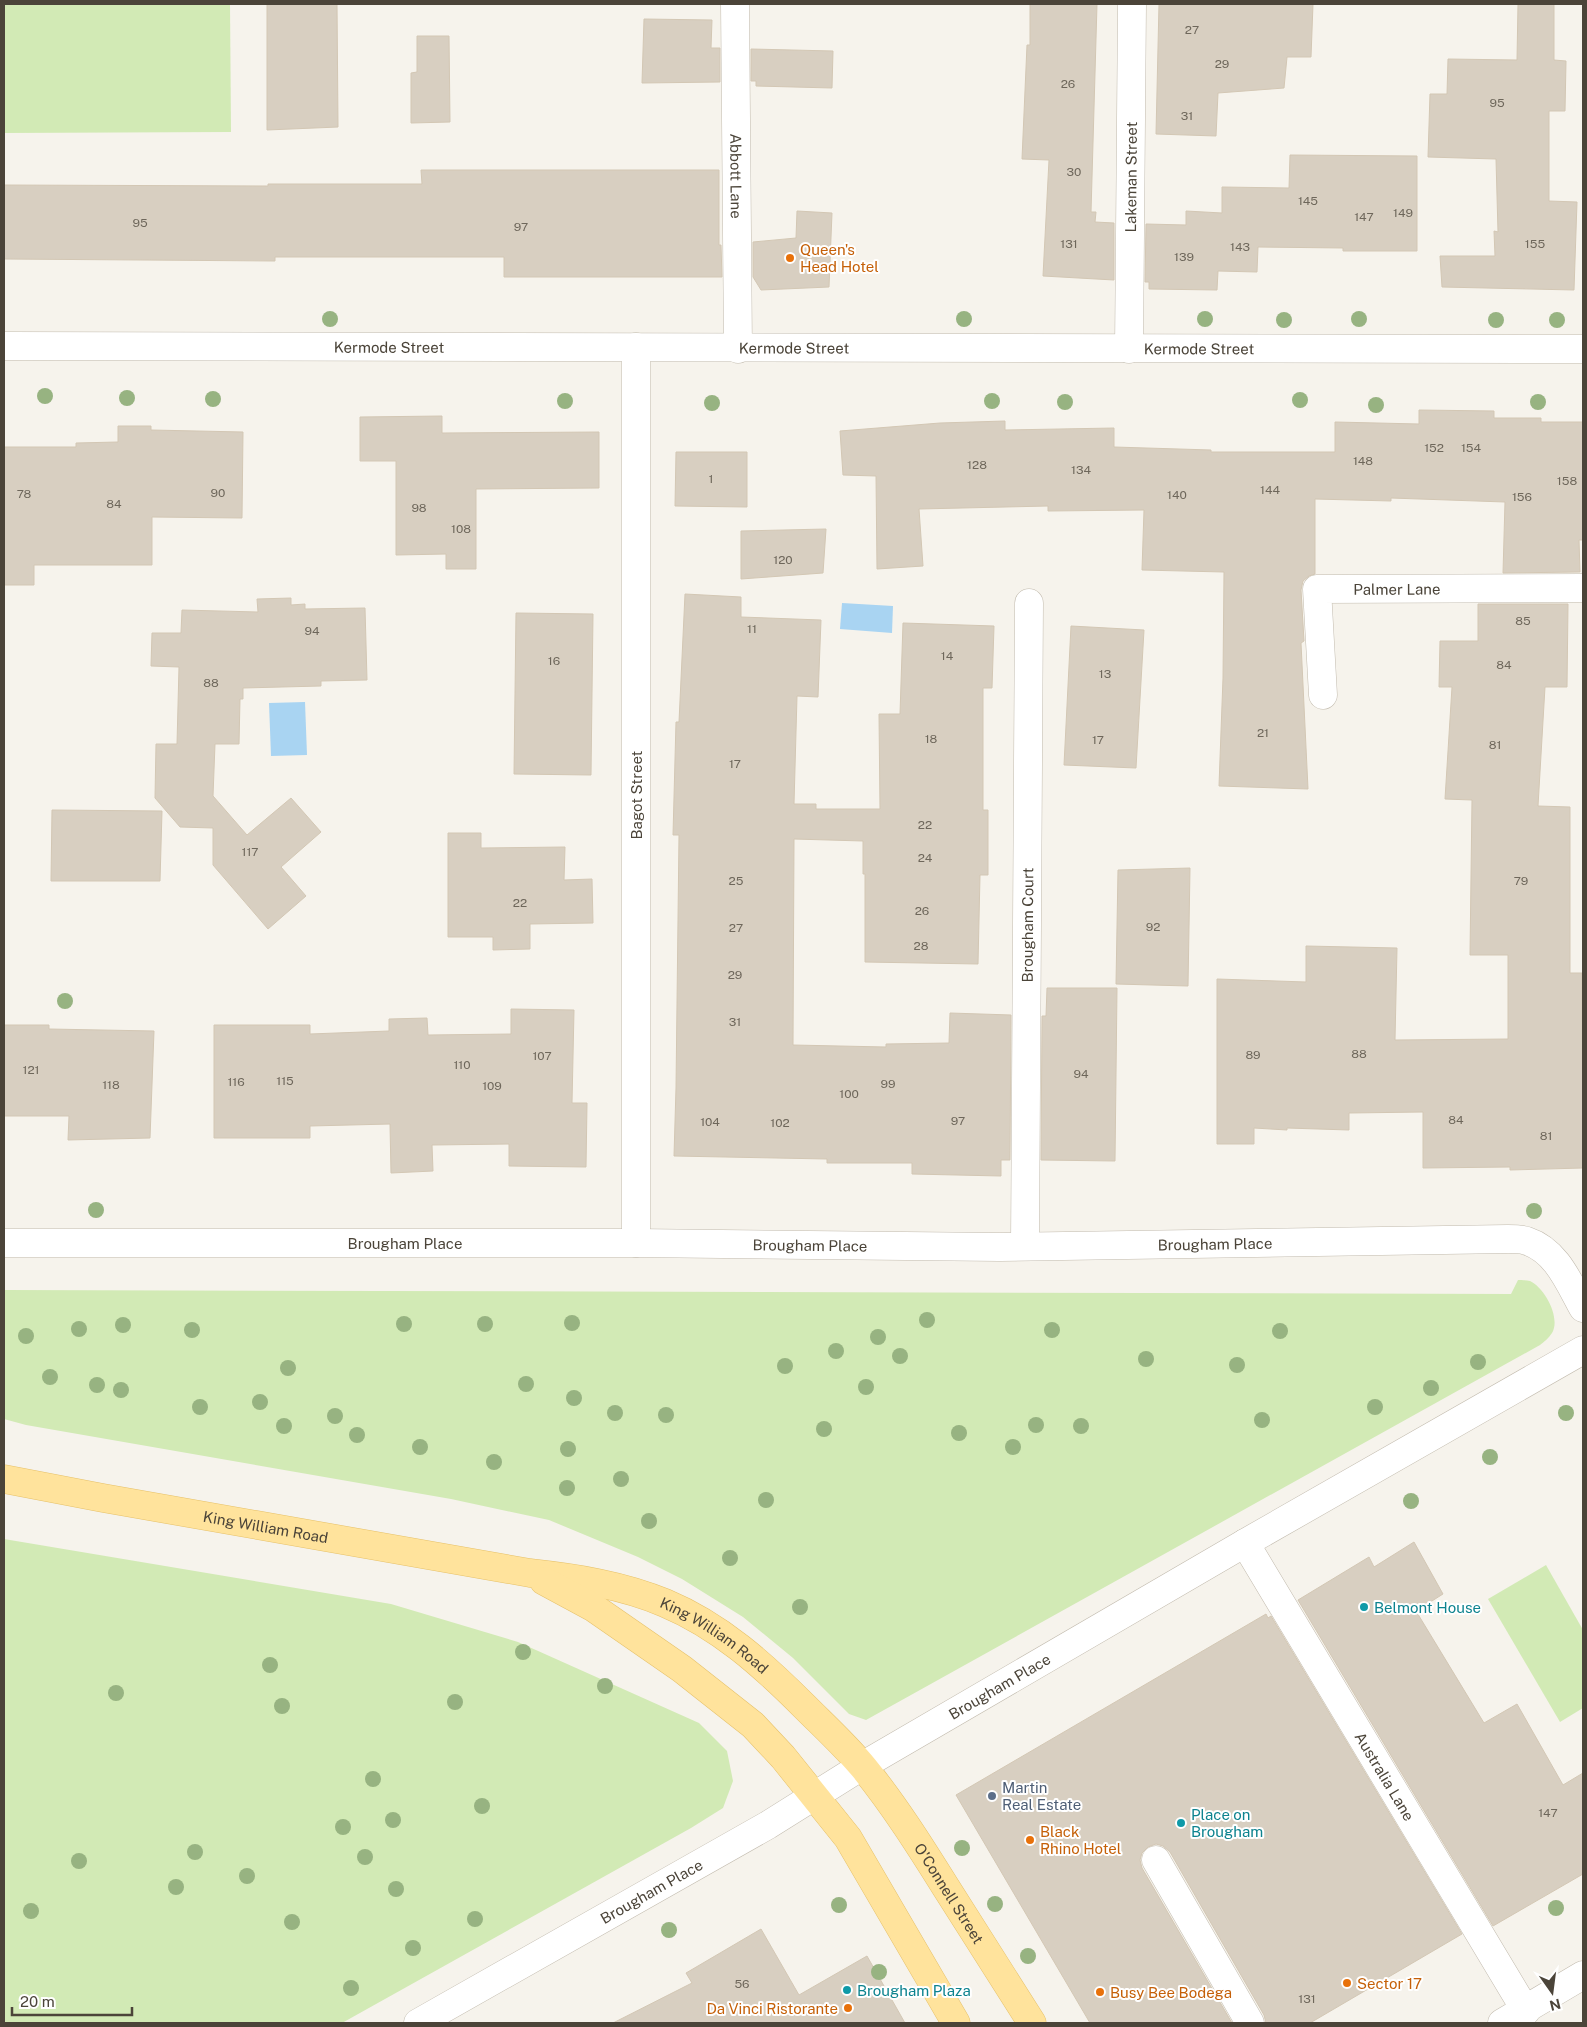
<svg xmlns="http://www.w3.org/2000/svg" width="1587" height="2027" viewBox="0 0 1587 2027" font-family="'Public Sans',sans-serif">
<style>
.green{fill:#d2eab5}
.water{fill:#a9d4f2}
.building{fill:#d8cfc1;stroke:#d3c7b4}
.lines{fill:none;stroke-linecap:round;stroke-linejoin:round}
.minor-casing{stroke:#c2bbae;stroke-width:29}
.major-casing{stroke:#e6c16a;stroke-width:29}
.minor{stroke:#fff;stroke-width:28}
.major{stroke:#ffe39c;stroke-width:28}
.tree{fill:#97b381}
.food-dot{fill:#e8710a;stroke:#fff;stroke-width:2}
.culture-dot{fill:#0f9aa8;stroke:#fff;stroke-width:2}
.service-dot{fill:#5c6f8a;stroke:#fff;stroke-width:2}
.labels{text-anchor:middle;dominant-baseline:central;stroke-width:4;stroke-linejoin:round;paint-order:stroke}
.number-label{font-size:12px;fill:#6e675b}
.street-label{font-size:15px;fill:#4b4439;stroke:#fff}
.food-label{font-size:15px;fill:#c56008;stroke:#fff;text-anchor:start}
.culture-label{font-size:15px;fill:#0d838f;stroke:#fff;text-anchor:start}
.service-label{font-size:15px;fill:#4e5e75;stroke:#fff;text-anchor:start}
</style>
<rect width="100%" height="100%" fill="#f6f3ec"/>
<g class="green">
<path d="M 4,4 L 230,4 L 231,132 L 4,133 Z"/>
<path d="M 1518,1280 C 1521,1280 1526,1280 1530,1281 C 1545,1288 1561,1318 1552,1333 C 1549,1338 1544,1342 1540,1345 L 866,1720 L 849,1714 L 793,1658 L 743,1617 L 682,1579 L 638,1557 L 549,1520 L 451,1499 L 26,1425 L 4,1419 L 4,1290 L 1511,1294 Z"/>
<path d="M 4,1539 L 391,1604 L 518,1642 L 699,1723 L 727,1751 L 733,1781 L 723,1808 L 691,1828 L 342,2023 L 4,2023 Z"/>
<path d="M 1546,1565 L 1583,1630 L 1583,1708 L 1560,1722 L 1488,1599 Z"/>
</g>
<g class="water">
<path d="M 842,603 L 893,606 L 892,633 L 840,629 Z"/>
<path d="M 305,702 L 307,755 L 271,756 L 269,703 Z"/>
</g>
<g class="building">
<path d="M 267,4 L 337,4 L 338,127 L 267,130 Z"/>
<path d="M 1030,4 L 1097,4 L 1091,212 L 1096,212 L 1095,222 L 1114,223 L 1114,280 L 1043,276 L 1049,160 L 1022,159 L 1027,45 L 1030,45 Z"/>
<path d="M 1159,4 L 1313,4 L 1311,57 L 1287,57 L 1284,88 L 1218,93 L 1216,136 L 1156,134 Z"/>
<path d="M 1518,4 L 1554,4 L 1554,60 L 1566,61 L 1565,111 L 1549,111 L 1549,201 L 1577,202 L 1574,290 L 1442,287 L 1440,256 L 1495,256 L 1494,231 L 1498,232 L 1496,159 L 1428,157 L 1430,94 L 1447,94 L 1448,59 L 1517,60 Z"/>
<path d="M 644,19 L 712,20 L 711,48 L 720,48 L 720,82 L 642,83 Z"/>
<path d="M 417,36 L 449,36 L 450,122 L 411,123 L 411,73 L 417,72 Z"/>
<path d="M 751,49 L 833,51 L 832,88 L 756,86 L 756,81 L 751,81 Z"/>
<path d="M 1290,155 L 1417,156 L 1417,251 L 1343,251 L 1343,248 L 1258,247 L 1257,272 L 1218,271 L 1217,290 L 1149,289 L 1149,282 L 1145,282 L 1146,224 L 1186,225 L 1186,211 L 1222,213 L 1222,187 L 1289,188 Z"/>
<path d="M 421,170 L 719,170 L 719,245 L 721,245 L 722,277 L 504,277 L 504,257 L 275,257 L 275,261 L 4,259 L 4,185 L 268,186 L 268,184 L 422,184 Z"/>
<path d="M 797,211 L 832,213 L 829,287 L 761,290 L 753,277 L 753,242 L 796,238 Z"/>
<path d="M 1419,410 L 1494,411 L 1494,418 L 1541,418 L 1541,422 L 1583,422 L 1583,540 L 1579,540 L 1580,572 L 1503,573 L 1505,502 L 1391,498 L 1391,501 L 1315,499 L 1315,574 L 1309,576 L 1303,581 L 1301,590 L 1304,641 L 1301,643 L 1308,789 L 1219,786 L 1223,678 L 1224,572 L 1142,570 L 1144,510 L 1048,511 L 1048,506 L 919,509 L 923,566 L 877,569 L 876,476 L 843,475 L 840,431 L 940,423 L 1005,421 L 1005,430 L 1114,428 L 1114,447 L 1211,450 L 1211,452 L 1335,452 L 1335,422 L 1419,424 Z"/>
<path d="M 442,416 L 442,433 L 599,432 L 599,488 L 476,489 L 476,569 L 446,569 L 446,554 L 396,555 L 396,461 L 360,461 L 360,417 Z"/>
<path d="M 118,426 L 151,426 L 151,430 L 243,432 L 242,518 L 152,517 L 152,565 L 34,565 L 34,585 L 4,585 L 4,447 L 76,447 L 76,443 L 118,442 Z"/>
<path d="M 676,452 L 747,452 L 747,507 L 675,506 Z"/>
<path d="M 826,529 L 823,573 L 741,579 L 741,531 Z"/>
<path d="M 685,594 L 741,597 L 741,617 L 821,620 L 818,697 L 797,696 L 794,804 L 816,804 L 816,809 L 880,809 L 879,714 L 900,714 L 903,623 L 994,626 L 992,688 L 983,688 L 983,810 L 988,810 L 988,875 L 980,875 L 978,964 L 865,962 L 865,874 L 863,874 L 863,841 L 794,839 L 793,1045 L 886,1047 L 886,1044 L 949,1043 L 950,1013 L 1011,1015 L 1010,1160 L 1001,1160 L 1001,1176 L 912,1174 L 912,1163 L 827,1163 L 827,1159 L 674,1156 L 676,1088 L 679,835 L 673,835 L 676,722 L 679,722 Z"/>
<path d="M 291,598 L 291,605 L 305,604 L 305,609 L 365,608 L 367,680 L 321,681 L 321,686 L 243,688 L 243,699 L 240,699 L 239,744 L 215,744 L 213,796 L 247,835 L 291,798 L 321,832 L 281,867 L 306,896 L 268,929 L 213,865 L 213,828 L 180,827 L 155,798 L 156,744 L 177,744 L 179,667 L 151,666 L 152,633 L 181,633 L 182,610 L 258,612 L 257,599 Z"/>
<path d="M 1478,604 L 1568,604 L 1567,687 L 1545,687 L 1538,806 L 1570,807 L 1570,973 L 1582,973 L 1583,1168 L 1510,1170 L 1510,1167 L 1423,1168 L 1423,1112 L 1349,1113 L 1349,1130 L 1287,1128 L 1287,1130 L 1254,1128 L 1254,1144 L 1217,1144 L 1217,979 L 1306,982 L 1306,946 L 1397,948 L 1395,1040 L 1508,1039 L 1508,955 L 1470,955 L 1472,800 L 1445,799 L 1452,687 L 1439,687 L 1440,641 L 1478,641 Z"/>
<path d="M 516,613 L 593,614 L 591,775 L 514,774 Z"/>
<path d="M 1071,626 L 1144,630 L 1136,768 L 1064,765 Z"/>
<path d="M 52,810 L 162,811 L 160,881 L 51,881 Z"/>
<path d="M 448,833 L 481,833 L 481,848 L 565,847 L 564,880 L 592,879 L 593,923 L 530,924 L 530,949 L 493,950 L 493,937 L 448,937 Z"/>
<path d="M 1190,868 L 1188,986 L 1116,984 L 1118,870 Z"/>
<path d="M 1047,988 L 1117,988 L 1115,1161 L 1041,1160 L 1042,1016 L 1046,1016 Z"/>
<path d="M 511,1009 L 574,1010 L 572,1103 L 587,1103 L 586,1167 L 509,1166 L 509,1144 L 432,1145 L 433,1171 L 391,1173 L 390,1124 L 310,1126 L 310,1138 L 214,1138 L 214,1025 L 310,1025 L 310,1034 L 389,1031 L 389,1019 L 427,1018 L 428,1035 L 511,1034 Z"/>
<path d="M 4,1025 L 49,1025 L 49,1029 L 154,1031 L 150,1138 L 68,1140 L 69,1116 L 4,1116 Z"/>
<path d="M 1414,1542 L 1443,1594 L 1416,1611 L 1484,1723 L 1517,1704 L 1563,1785 L 1583,1773 L 1583,1874 L 1493,1926 L 1298,1600 L 1369,1557 L 1374,1567 Z"/>
<path d="M 1266,1614 L 1268,1618 L 1271,1616 L 1462,1934 L 1310,2023 L 1266,2023 L 1264,2015 L 1170,1852 L 1163,1846 L 1156,1844 L 1148,1847 L 1142,1853 L 1140,1860 L 1142,1868 L 1232,2023 L 1090,2023 L 956,1795 Z"/>
<path d="M 761,1929 L 799,1995 L 867,1956 L 905,2023 L 613,2023 L 692,1983 L 686,1973 Z"/>
</g>
<g class="lines">
<g class="minor-casing">
<g id="minor">
<path id="s1" d="M 735,4 L 738,349"/>
<path id="s2" d="M 4,346 L 1583,349"/>
<path d="M 636,347 L 636,1243"/>
<path id="s3" d="M 1129,349 L 1132,4"/>
<path id="s4" d="M 1323,695 L 1317,589 L 1583,588"/>
<path id="s5" d="M 4,1243 L 636,1243 L 1000,1247 L 1508,1239 C 1514,1239 1522,1239 1527,1241 C 1557,1251 1569,1283 1583,1308"/>
<path id="s6" d="M 1025,1246 L 1029,603"/>
<path id="s7" d="M 1245,1543 L 1526,2011"/>
<path d="M 1156,1860 L 1250,2023"/>
<path id="s8" d="M 418,2023 L 768,1825 L 862,1766 L 1245,1543 L 1583,1350"/>
<path d="M 1502,2023 L 1583,1975"/>
</g>
</g>
<g class="major-casing">
<g id="major">
<path id="s9" d="M 4,1479 L 103,1498 L 530,1573 C 576,1578 622,1585 665,1603 C 720,1626 763,1665 804,1706 C 824,1726 846,1746 864,1768 C 894,1805 920,1846 945,1886 C 974,1932 1003,1978 1032,2023"/>
<path d="M 544,1581 L 594,1608 L 682,1669 L 753,1725 L 783,1757 L 848,1838 L 956,2023"/>
</g>
</g>
<use href="#minor" class="minor"/>
<use href="#major" class="major"/>
</g>
<g class="tree">
<circle cx="330" cy="319" r="8"/>
<circle cx="964" cy="319" r="8"/>
<circle cx="1205" cy="319" r="8"/>
<circle cx="1359" cy="319" r="8"/>
<circle cx="1284" cy="320" r="8"/>
<circle cx="1496" cy="320" r="8"/>
<circle cx="1557" cy="320" r="8"/>
<circle cx="45" cy="396" r="8"/>
<circle cx="127" cy="398" r="8"/>
<circle cx="213" cy="399" r="8"/>
<circle cx="1300" cy="400" r="8"/>
<circle cx="565" cy="401" r="8"/>
<circle cx="992" cy="401" r="8"/>
<circle cx="1065" cy="402" r="8"/>
<circle cx="1538" cy="402" r="8"/>
<circle cx="712" cy="403" r="8"/>
<circle cx="1376" cy="405" r="8"/>
<circle cx="65" cy="1001" r="8"/>
<circle cx="96" cy="1210" r="8"/>
<circle cx="1534" cy="1211" r="8"/>
<circle cx="927" cy="1320" r="8"/>
<circle cx="572" cy="1323" r="8"/>
<circle cx="404" cy="1324" r="8"/>
<circle cx="485" cy="1324" r="8"/>
<circle cx="123" cy="1325" r="8"/>
<circle cx="79" cy="1329" r="8"/>
<circle cx="192" cy="1330" r="8"/>
<circle cx="1052" cy="1330" r="8"/>
<circle cx="1280" cy="1331" r="8"/>
<circle cx="26" cy="1336" r="8"/>
<circle cx="878" cy="1337" r="8"/>
<circle cx="836" cy="1351" r="8"/>
<circle cx="900" cy="1356" r="8"/>
<circle cx="1146" cy="1359" r="8"/>
<circle cx="1478" cy="1362" r="8"/>
<circle cx="1237" cy="1365" r="8"/>
<circle cx="785" cy="1366" r="8"/>
<circle cx="288" cy="1368" r="8"/>
<circle cx="50" cy="1377" r="8"/>
<circle cx="526" cy="1384" r="8"/>
<circle cx="97" cy="1385" r="8"/>
<circle cx="866" cy="1387" r="8"/>
<circle cx="1431" cy="1388" r="8"/>
<circle cx="121" cy="1390" r="8"/>
<circle cx="574" cy="1398" r="8"/>
<circle cx="260" cy="1402" r="8"/>
<circle cx="200" cy="1407" r="8"/>
<circle cx="1375" cy="1407" r="8"/>
<circle cx="615" cy="1413" r="8"/>
<circle cx="1566" cy="1413" r="8"/>
<circle cx="666" cy="1415" r="8"/>
<circle cx="335" cy="1416" r="8"/>
<circle cx="1262" cy="1420" r="8"/>
<circle cx="1036" cy="1425" r="8"/>
<circle cx="284" cy="1426" r="8"/>
<circle cx="1081" cy="1426" r="8"/>
<circle cx="824" cy="1429" r="8"/>
<circle cx="959" cy="1433" r="8"/>
<circle cx="357" cy="1435" r="8"/>
<circle cx="420" cy="1447" r="8"/>
<circle cx="1013" cy="1447" r="8"/>
<circle cx="568" cy="1449" r="8"/>
<circle cx="1490" cy="1457" r="8"/>
<circle cx="494" cy="1462" r="8"/>
<circle cx="621" cy="1479" r="8"/>
<circle cx="567" cy="1488" r="8"/>
<circle cx="766" cy="1500" r="8"/>
<circle cx="1411" cy="1501" r="8"/>
<circle cx="649" cy="1521" r="8"/>
<circle cx="730" cy="1558" r="8"/>
<circle cx="800" cy="1607" r="8"/>
<circle cx="523" cy="1652" r="8"/>
<circle cx="270" cy="1665" r="8"/>
<circle cx="605" cy="1686" r="8"/>
<circle cx="116" cy="1693" r="8"/>
<circle cx="455" cy="1702" r="8"/>
<circle cx="282" cy="1706" r="8"/>
<circle cx="373" cy="1779" r="8"/>
<circle cx="482" cy="1806" r="8"/>
<circle cx="393" cy="1820" r="8"/>
<circle cx="343" cy="1827" r="8"/>
<circle cx="962" cy="1848" r="8"/>
<circle cx="195" cy="1852" r="8"/>
<circle cx="365" cy="1857" r="8"/>
<circle cx="79" cy="1861" r="8"/>
<circle cx="247" cy="1876" r="8"/>
<circle cx="176" cy="1887" r="8"/>
<circle cx="396" cy="1889" r="8"/>
<circle cx="995" cy="1904" r="8"/>
<circle cx="839" cy="1905" r="8"/>
<circle cx="1556" cy="1908" r="8"/>
<circle cx="31" cy="1911" r="8"/>
<circle cx="475" cy="1919" r="8"/>
<circle cx="292" cy="1922" r="8"/>
<circle cx="669" cy="1930" r="8"/>
<circle cx="413" cy="1948" r="8"/>
<circle cx="1028" cy="1956" r="8"/>
<circle cx="879" cy="1972" r="8"/>
<circle cx="351" cy="1988" r="8"/>
</g>
<g class="food-dot">
<circle cx="790" cy="258" r="5"/>
<circle cx="1030" cy="1840" r="5"/>
<circle cx="1347" cy="1983" r="5"/>
<circle cx="1100" cy="1992" r="5"/>
<circle cx="848" cy="2008" r="5"/>
</g>
<g class="culture-dot">
<circle cx="1364" cy="1607" r="5"/>
<circle cx="1181" cy="1823" r="5"/>
<circle cx="847" cy="1990" r="5"/>
</g>
<circle class="service-dot" cx="992" cy="1796" r="5"/>
<g class="labels">
<g class="number-label">
<text x="1192" y="30">27</text>
<text x="1222" y="64">29</text>
<text x="1068" y="84">26</text>
<text x="1497" y="103">95</text>
<text x="1187" y="116">31</text>
<text x="1074" y="172">30</text>
<text x="1308" y="201">145</text>
<text x="1403" y="213">149</text>
<text x="1364" y="217">147</text>
<text x="140" y="223">95</text>
<text x="521" y="227">97</text>
<text x="1069" y="244">131</text>
<text x="1535" y="244">155</text>
<text x="1240" y="247">143</text>
<text x="1184" y="257">139</text>
<text x="1434" y="448">152</text>
<text x="1471" y="448">154</text>
<text x="1363" y="461">148</text>
<text x="977" y="465">128</text>
<text x="1081" y="470">134</text>
<text x="711" y="479">1</text>
<text x="1567" y="481">158</text>
<text x="1270" y="490">144</text>
<text x="218" y="493">90</text>
<text x="24" y="494">78</text>
<text x="1177" y="495">140</text>
<text x="1522" y="497">156</text>
<text x="114" y="504">84</text>
<text x="419" y="508">98</text>
<text x="461" y="529">108</text>
<text x="783" y="560">120</text>
<text x="1523" y="621">85</text>
<text x="752" y="629">11</text>
<text x="312" y="631">94</text>
<text x="947" y="656">14</text>
<text x="554" y="661">16</text>
<text x="1504" y="665">84</text>
<text x="1105" y="674">13</text>
<text x="211" y="683">88</text>
<text x="1263" y="733">21</text>
<text x="931" y="739">18</text>
<text x="1098" y="740">17</text>
<text x="1495" y="745">81</text>
<text x="735" y="764">17</text>
<text x="925" y="825">22</text>
<text x="250" y="852">117</text>
<text x="925" y="858">24</text>
<text x="736" y="881">25</text>
<text x="1521" y="881">79</text>
<text x="520" y="903">22</text>
<text x="922" y="911">26</text>
<text x="1153" y="927">92</text>
<text x="736" y="928">27</text>
<text x="921" y="946">28</text>
<text x="735" y="975">29</text>
<text x="735" y="1022">31</text>
<text x="1359" y="1054">88</text>
<text x="1253" y="1055">89</text>
<text x="542" y="1056">107</text>
<text x="462" y="1065">110</text>
<text x="31" y="1070">121</text>
<text x="1081" y="1074">94</text>
<text x="285" y="1081">115</text>
<text x="236" y="1082">116</text>
<text x="888" y="1084">99</text>
<text x="111" y="1085">118</text>
<text x="492" y="1086">109</text>
<text x="849" y="1094">100</text>
<text x="1456" y="1120">84</text>
<text x="958" y="1121">97</text>
<text x="710" y="1122">104</text>
<text x="780" y="1123">102</text>
<text x="1546" y="1136">81</text>
<text x="1548" y="1813">147</text>
<text x="742" y="1984">56</text>
<text x="1307" y="1999">131</text>
</g>
<g class="street-label">
<text stroke="none"><textPath href="#s1" startOffset="172">Abbott Lane</textPath></text>
<text stroke="none"><textPath href="#s3" startOffset="172">Lakeman Street</textPath></text>
<text stroke="none"><textPath href="#s2" startOffset="385">Kermode Street</textPath></text>
<text stroke="none"><textPath href="#s2" startOffset="790">Kermode Street</textPath></text>
<text stroke="none"><textPath href="#s2" startOffset="1195">Kermode Street</textPath></text>
<text stroke="none"><textPath href="#s4" startOffset="186">Palmer Lane</textPath></text>
<text transform="translate(636 795) rotate(-90)">Bagot Street</text>
<text stroke="none"><textPath href="#s6" startOffset="321">Brougham Court</textPath></text>
<text stroke="none"><textPath href="#s5" startOffset="401">Brougham Place</textPath></text>
<text stroke="none"><textPath href="#s5" startOffset="1211">Brougham Place</textPath></text>
<text stroke="none"><textPath href="#s5" startOffset="806">Brougham Place</textPath></text>
<text stroke="none"><textPath href="#s9" startOffset="266">King William Road</textPath></text>
<text stroke="none"><textPath href="#s9" startOffset="732">King William Road</textPath></text>
<text stroke="none"><textPath href="#s8" startOffset="672">Brougham Place</textPath></text>
<text stroke="none"><textPath href="#s7" startOffset="272">Australia Lane</textPath></text>
<text stroke="none"><textPath href="#s8" startOffset="268">Brougham Place</textPath></text>
<text stroke="none"><textPath href="#s9" startOffset="1085">O'Connell Street</textPath></text>
</g>
<g class="food-label">
<text x="800" y="249">Queen's<tspan x="800" dy="17">Head Hotel</tspan></text>
<text x="1040" y="1831">Black<tspan x="1040" dy="17">Rhino Hotel</tspan></text>
<text x="1357" y="1983">Sector 17</text>
<text x="1110" y="1992">Busy Bee Bodega</text>
<text x="838" y="2008" text-anchor="end">Da Vinci Ristorante</text>
</g>
<g class="culture-label">
<text x="1374" y="1607">Belmont House</text>
<text x="1191" y="1814">Place on<tspan x="1191" dy="17">Brougham</tspan></text>
<text x="857" y="1990">Brougham Plaza</text>
</g>
<g class="service-label">
<text x="1002" y="1787">Martin<tspan x="1002" dy="17">Real Estate</tspan></text>
</g>
</g>
<rect width="1587" height="2027" fill="none" stroke="#4b4439" stroke-width="10"/>
<g transform="translate(1552 1992) rotate(166)" stroke="#ffffff" stroke-width="4" paint-order="stroke">
<path d="M0-4L9 19L0 12L-9 19Z" fill="#4b4439"/>
<text y="-8" font-size="14" font-weight="bold" text-anchor="middle" fill="#4b4439">N</text>
</g>
<path d="M12 2007v8h120v-8" fill="none" stroke="#4b4439" stroke-width="2.5"/>
<text x="20" y="2007" font-size="15" fill="#4b4439" stroke="#ffffff" stroke-width="4" paint-order="stroke">20 m</text>
</svg>
